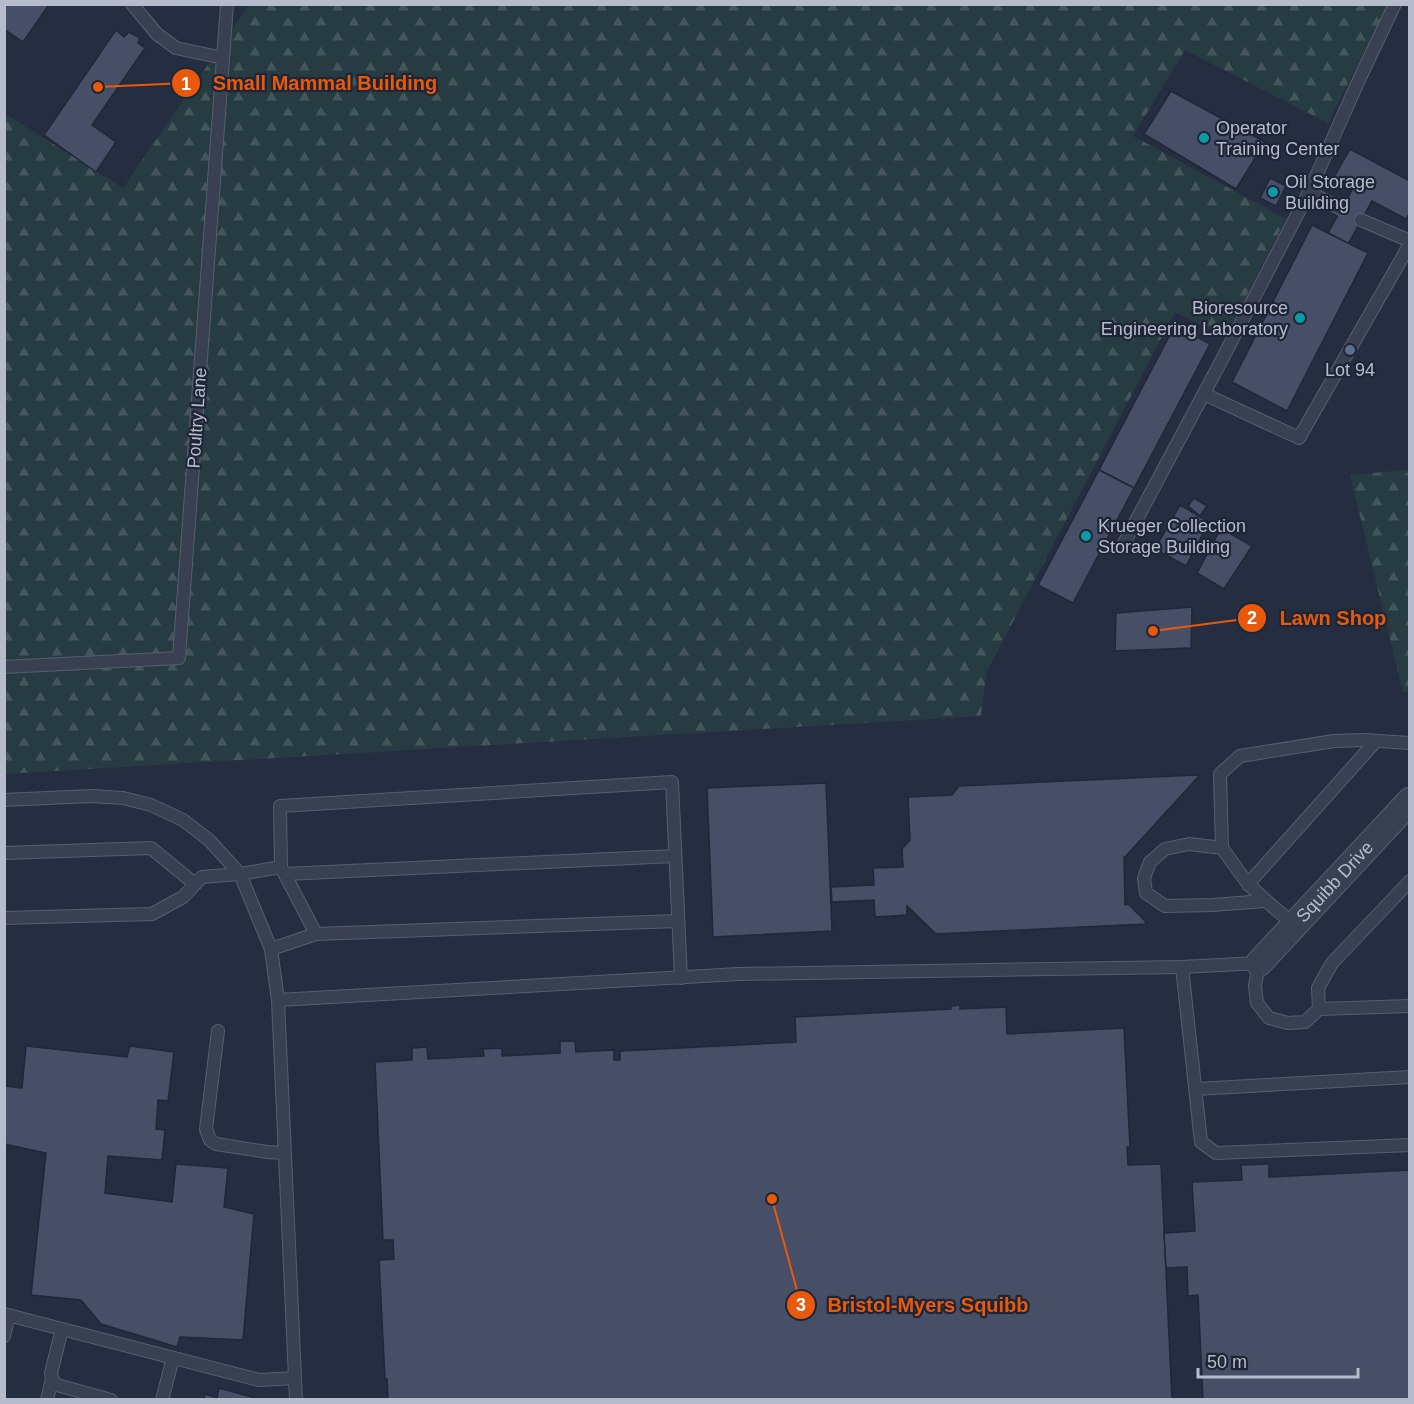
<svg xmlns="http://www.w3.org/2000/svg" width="1414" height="1404" viewBox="0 0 1414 1404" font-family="Helvetica,sans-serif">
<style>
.forest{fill:url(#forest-firs)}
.building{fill:#464f65;stroke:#202738;stroke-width:1.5}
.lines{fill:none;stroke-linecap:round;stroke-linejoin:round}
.service-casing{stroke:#575e6e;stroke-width:14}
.minor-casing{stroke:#575e6e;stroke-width:28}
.service{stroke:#394051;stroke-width:12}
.minor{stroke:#394051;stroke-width:26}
.culture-dot{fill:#0f9aa8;stroke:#1e2536;stroke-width:2}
.service-dot{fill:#5c6f8a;stroke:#1e2536;stroke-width:2}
.labels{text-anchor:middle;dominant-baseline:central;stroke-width:4.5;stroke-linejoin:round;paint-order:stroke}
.poi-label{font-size:18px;fill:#b6bccb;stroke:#1e2536;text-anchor:start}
.street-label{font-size:18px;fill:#b6bccb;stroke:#1e2536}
.leader{fill:none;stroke:#e8590c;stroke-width:2}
.callout-dot{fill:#e8590c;stroke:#1e2536;stroke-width:2}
.mark-label{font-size:18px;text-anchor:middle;font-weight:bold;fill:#fff}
.callout-label{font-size:20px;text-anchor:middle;font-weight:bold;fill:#e8590c;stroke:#1e2536;stroke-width:4.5;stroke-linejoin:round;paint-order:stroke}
</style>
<defs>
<pattern id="forest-firs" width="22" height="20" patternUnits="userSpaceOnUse" patternTransform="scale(1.5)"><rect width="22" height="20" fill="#273c42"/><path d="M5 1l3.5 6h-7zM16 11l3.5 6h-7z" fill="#44565c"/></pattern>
</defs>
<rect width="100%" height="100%" fill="#252e41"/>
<g class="forest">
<path d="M 249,5 L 1388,5 L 1328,123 L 1185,50 L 1133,136 L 1286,219 L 1225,337 L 1175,312 L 986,673 L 981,716 L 5,774 L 4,113 L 123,188 Z"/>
<path d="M 1406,470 L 1410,478 L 1410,692 L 1403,692 L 1350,475 Z"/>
</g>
<g class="building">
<path d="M 6,4 L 46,4 L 48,6 L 23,42 L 4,29 L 4,6 Z"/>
<path d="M 116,30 L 124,37 L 129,32 L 140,38 L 138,43 L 145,48 L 92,125 L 116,142 L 96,172 L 44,135 Z"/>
<path d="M 1171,91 L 1265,142 L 1236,189 L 1144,134 Z"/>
<path d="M 1350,149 L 1410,181 L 1410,212 L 1406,219 L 1372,201 L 1348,244 L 1328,233 L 1352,190 L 1333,179 Z"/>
<path d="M 1270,178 L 1286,186 L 1276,206 L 1260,198 Z"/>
<path d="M 1312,225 L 1368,253 L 1287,411 L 1232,382 Z"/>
<path d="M 1175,325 L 1210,344 L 1134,488 L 1099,470 Z"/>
<path d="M 1099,470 L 1134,488 L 1073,603 L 1038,585 Z"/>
<path d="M 1194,498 L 1207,506 L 1200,516 L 1188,506 Z"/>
<path d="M 1180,505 L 1209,522 L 1186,566 L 1155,549 Z"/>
<path d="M 1221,528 L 1252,546 L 1224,589 L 1197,573 Z"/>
<path d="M 1192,607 L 1191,648 L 1115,651 L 1116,613 Z"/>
<path d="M 1197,775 L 1199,776 L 1125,857 L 1124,857 L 1125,905 L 1128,904 L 1146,922 L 1145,924 L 936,934 L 907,906 L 907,915 L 875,917 L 874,900 L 832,902 L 831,887 L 874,885 L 873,868 L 903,867 L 902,849 L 910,840 L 908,797 L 952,795 L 959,786 Z"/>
<path d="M 826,783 L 832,931 L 713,937 L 707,788 Z"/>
<path d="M 960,1005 L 960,1009 L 1006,1007 L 1007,1034 L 1124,1028 L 1130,1147 L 1127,1147 L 1128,1165 L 1161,1164 L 1172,1400 L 388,1400 L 387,1379 L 385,1380 L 379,1260 L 394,1259 L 393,1240 L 383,1240 L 375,1062 L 412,1060 L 412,1048 L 427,1047 L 428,1059 L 484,1056 L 483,1049 L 502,1048 L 502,1056 L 560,1053 L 560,1041 L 575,1041 L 576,1052 L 614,1050 L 614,1060 L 620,1060 L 620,1051 L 796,1042 L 795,1017 L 951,1009 L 951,1006 Z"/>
<path d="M 26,1046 L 127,1057 L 130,1046 L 174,1052 L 168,1101 L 158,1100 L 156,1129 L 165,1130 L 162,1160 L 108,1156 L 105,1193 L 172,1202 L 176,1164 L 228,1168 L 224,1207 L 254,1214 L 243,1340 L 180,1337 L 177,1347 L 101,1324 L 81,1300 L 31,1295 L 46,1153 L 4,1144 L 4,1086 L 22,1088 Z"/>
<path d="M 1269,1164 L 1269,1177 L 1410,1170 L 1410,1400 L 1203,1400 L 1198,1295 L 1188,1296 L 1187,1267 L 1166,1268 L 1164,1233 L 1195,1231 L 1192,1182 L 1242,1180 L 1241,1165 Z"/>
<path d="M 219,1388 L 262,1400 L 204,1400 L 205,1394 L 217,1398 Z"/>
</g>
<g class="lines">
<g class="service-casing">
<g id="service">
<path d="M 132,4 L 157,34 L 176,48 L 223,58"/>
<path d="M 1309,192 L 1341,209"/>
<path d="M 1361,220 L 1410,241"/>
<path d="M 1204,394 L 1299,438 L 1410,244"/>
<path d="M 1122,547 L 1218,367 L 1309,192 L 1358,82 L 1395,4"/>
<path d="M 4,667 L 179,658 L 227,4"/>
<path d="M 4,800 L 91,796 L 123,798 L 151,805 L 183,820 L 209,840 L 240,874 L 271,949 L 278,1000 L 296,1400"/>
<path d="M 1222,848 L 1189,844 L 1165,849 L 1150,862 L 1144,878 L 1146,893 L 1165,906 L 1212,905 L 1265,901"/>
<path d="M 4,853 L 151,848 L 195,884"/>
<path d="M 282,869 L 316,934"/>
<path d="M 285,874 L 675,856"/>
<path d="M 1248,884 L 1376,741"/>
<path d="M 4,918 L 152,914 L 183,897 L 202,877 L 240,874 L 281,867 L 280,806 L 672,782 L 681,978"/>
<path d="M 1295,925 L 1272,906 L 1248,884 L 1222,848 L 1220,774 L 1240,756 L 1334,741 L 1364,740 L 1410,743"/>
<path d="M 271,949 L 316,934 L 678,921"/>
<path d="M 1182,967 L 1201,1142 L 1216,1153 L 1410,1145"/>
<path d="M 278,1000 L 739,974 L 1182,967 L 1259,963 L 1255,986 L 1257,1003 L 1269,1018 L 1288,1023 L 1305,1022 L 1319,1009 L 1410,1006"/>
<path d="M 1319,1009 L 1318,988 L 1332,963 L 1410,881"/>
<path d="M 218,1031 L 206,1129 L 210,1140 L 216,1144 L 267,1152 L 284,1153"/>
<path d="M 1196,1089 L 1410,1077"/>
<path d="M 4,1314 L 259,1380 L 295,1378"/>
<path d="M 62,1329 L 51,1373 L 52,1379 L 57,1385 L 111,1400"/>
<path d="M 4,1336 L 9,1315"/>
<path d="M 47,1400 L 52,1379"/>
<path d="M 162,1400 L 173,1358"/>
</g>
</g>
<g class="minor-casing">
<g id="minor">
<path id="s1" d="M 1259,963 L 1410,801"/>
</g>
</g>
<use href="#service" class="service"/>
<use href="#minor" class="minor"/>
</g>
<g class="culture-dot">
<circle cx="1204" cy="138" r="6"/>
<circle cx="1273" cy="192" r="6"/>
<circle cx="1300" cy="318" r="6"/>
<circle cx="1086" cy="536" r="6"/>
</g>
<circle class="service-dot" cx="1350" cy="350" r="6"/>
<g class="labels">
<g class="poi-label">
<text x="1216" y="128">Operator<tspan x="1216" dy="21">Training Center</tspan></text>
<text x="1285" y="182">Oil Storage<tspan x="1285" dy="21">Building</tspan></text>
<text x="1288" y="308" text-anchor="end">Bioresource<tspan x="1288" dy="21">Engineering Laboratory</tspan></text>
<text x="1350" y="370" text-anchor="middle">Lot 94</text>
<text x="1098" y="526">Krueger Collection<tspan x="1098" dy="21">Storage Building</tspan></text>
</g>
<g class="street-label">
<text transform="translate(197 418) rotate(-86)">Poultry Lane</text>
<text stroke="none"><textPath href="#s1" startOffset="111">Squibb Drive</textPath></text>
</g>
</g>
<path class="leader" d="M98 87L186 83M1153 631L1252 618M772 1199L801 1305"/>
<g class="callout-dot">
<circle cx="98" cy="87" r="6"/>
<circle cx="1153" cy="631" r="6"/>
<circle cx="772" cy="1199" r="6"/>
<circle cx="186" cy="83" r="15"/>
<circle cx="1252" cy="618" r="15"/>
<circle cx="801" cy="1305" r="15"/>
</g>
<g class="mark-label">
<text x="186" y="90">1</text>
<text x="1252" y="624">2</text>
<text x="801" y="1311">3</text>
</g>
<g class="callout-label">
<text x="325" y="90">Small Mammal Building</text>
<text x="1333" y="625">Lawn Shop</text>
<text x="928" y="1312">Bristol-Myers Squibb</text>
</g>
<rect width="1414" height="1404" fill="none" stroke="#b6bccb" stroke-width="12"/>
<path d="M1198 1368v9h160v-9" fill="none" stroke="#b6bccb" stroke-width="3"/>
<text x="1207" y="1368" font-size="18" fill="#b6bccb" stroke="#1e2536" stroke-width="4.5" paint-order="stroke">50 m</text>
</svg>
